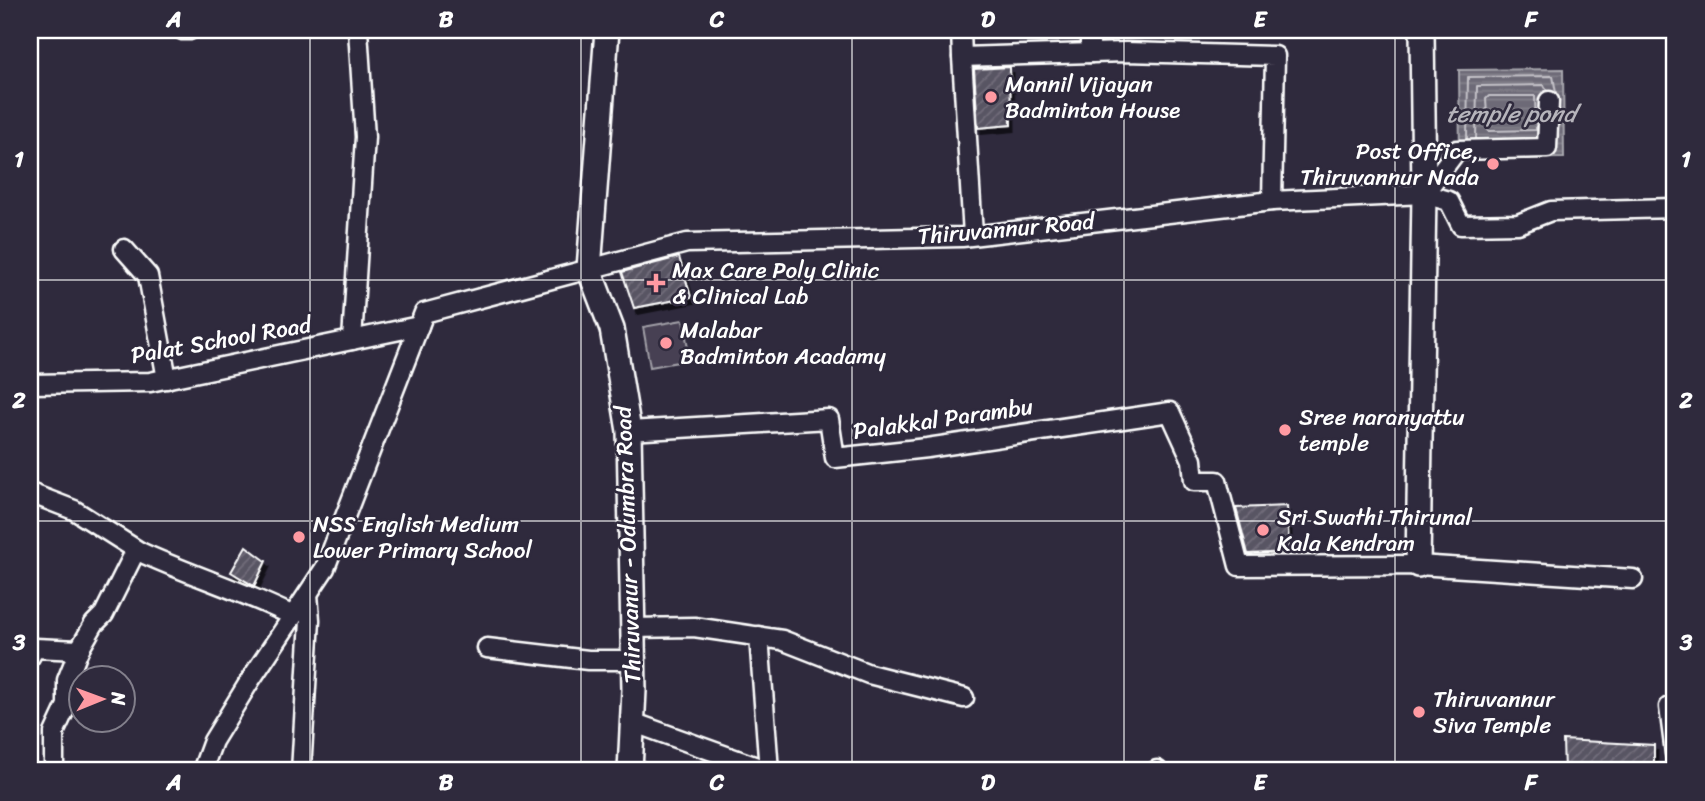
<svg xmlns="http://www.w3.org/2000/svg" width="1705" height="801" viewBox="0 0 1705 801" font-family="Sriracha,sans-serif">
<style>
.park{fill:#464152;stroke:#a2a0a8;stroke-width:2}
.water{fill:url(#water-rules);stroke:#a7a6ad;stroke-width:2}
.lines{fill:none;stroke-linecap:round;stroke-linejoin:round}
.shore{stroke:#c5c3c9;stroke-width:2}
.building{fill:url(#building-hatch);stroke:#fff;stroke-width:2;filter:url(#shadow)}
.street-casing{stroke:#fff;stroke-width:23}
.secondary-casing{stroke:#fff;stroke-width:28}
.street{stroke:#2f2a3d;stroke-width:18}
.secondary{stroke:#2f2a3d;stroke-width:23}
.grid{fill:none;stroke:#fff;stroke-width:2;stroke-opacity:0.55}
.poi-dot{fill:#ff9aa2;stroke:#2f2a3d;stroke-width:2.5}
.labels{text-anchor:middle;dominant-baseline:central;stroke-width:5;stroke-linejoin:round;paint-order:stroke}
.poi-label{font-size:23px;fill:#fff;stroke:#2f2a3d;text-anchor:start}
.street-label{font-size:23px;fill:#fff;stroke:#2f2a3d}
.water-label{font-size:24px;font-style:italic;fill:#b6b4bb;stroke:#2f2a3d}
.neatline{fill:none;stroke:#fff;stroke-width:2.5}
.grid-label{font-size:23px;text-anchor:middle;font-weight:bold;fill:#fff}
</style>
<defs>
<pattern id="water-rules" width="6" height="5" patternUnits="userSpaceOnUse" patternTransform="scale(1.75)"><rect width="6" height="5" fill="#6d6a77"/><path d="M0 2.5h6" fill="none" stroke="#83808b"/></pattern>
<pattern id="building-hatch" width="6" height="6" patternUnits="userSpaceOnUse" patternTransform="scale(1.75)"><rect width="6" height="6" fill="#595564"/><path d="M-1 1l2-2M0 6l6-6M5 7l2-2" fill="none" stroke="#726e7b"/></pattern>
<filter id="shadow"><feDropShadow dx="3.5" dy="6" stdDeviation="0" flood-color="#0009"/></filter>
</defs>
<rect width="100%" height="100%" fill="#2f2a3d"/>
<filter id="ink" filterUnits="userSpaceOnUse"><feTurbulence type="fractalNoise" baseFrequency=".0143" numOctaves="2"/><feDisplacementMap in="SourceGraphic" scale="14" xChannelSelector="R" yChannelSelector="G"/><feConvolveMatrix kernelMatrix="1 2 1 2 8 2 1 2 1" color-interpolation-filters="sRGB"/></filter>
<g filter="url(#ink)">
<path class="park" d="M 683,320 L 690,360 L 650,367 L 643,327 Z"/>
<path class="water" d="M 1563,69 L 1564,158 L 1460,159 L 1459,70 Z"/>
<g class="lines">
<g class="shore">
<path d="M 1489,96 L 1535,96 L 1536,130 L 1488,131 L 1486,99 Z"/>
<path d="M 1467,139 L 1468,77 L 1553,76 L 1556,93"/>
<path d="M 1476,139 L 1477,86 L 1544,85 L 1547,91"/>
</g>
</g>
<g class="building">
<path d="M 1010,67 L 1011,125 L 978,128 L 974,69 Z"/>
<path d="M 679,257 L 691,297 L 634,308 L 622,272 Z"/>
<path d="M 1287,506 L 1289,552 L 1248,554 L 1236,508 Z"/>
<path d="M 246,546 L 266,561 L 254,586 L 231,572 Z"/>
<path d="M 1563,740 L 1654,745 L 1654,771 L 1564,771 Z"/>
</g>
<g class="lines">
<g class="street-casing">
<g id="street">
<path d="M 183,30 L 189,30"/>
<path d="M 961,30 L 962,57"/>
<path d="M 1090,53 L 1090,30"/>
<path d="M 1424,194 L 1457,150 L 1547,148 L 1549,101"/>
<path d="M 973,235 L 962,57 L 1126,52 L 1275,56 L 1272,201"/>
<path d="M 124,249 L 148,276 L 167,379"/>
<path d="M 352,340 L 365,137 L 358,30"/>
<path d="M 30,384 L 150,382 L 419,326"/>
<path d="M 629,431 L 829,419 L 835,458 L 927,448 L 1170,412 L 1192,460 L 1194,481 L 1217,481 L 1239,566 L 1418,565 L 1633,579"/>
<path d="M 30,493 L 74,510 L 140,552"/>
<path d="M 631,628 L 694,627 L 782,640 L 869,674 L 964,698"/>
<path d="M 759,636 L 769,771"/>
<path d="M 487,648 L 588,660 L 633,660"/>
<path d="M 30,657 L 35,648 L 79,650"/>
<path d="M 1669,707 L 1675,753"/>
<path d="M 632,722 L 768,771"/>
<path d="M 1157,770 L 1157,771"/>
<path d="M 54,771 L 54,733 L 67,705 L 67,680 L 79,650 L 94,624 L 104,614 L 134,554 L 140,552 C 190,575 243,591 293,616"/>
<path d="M 202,771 L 213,741 L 251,679 L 325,568 L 424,313 L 687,243 L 962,237 L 1272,201 L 1424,194 L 1449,201 L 1461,225 L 1518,224 L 1551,211 L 1675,208"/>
<path d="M 301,771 L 310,620 L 308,594"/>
</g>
</g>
<g class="secondary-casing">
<g id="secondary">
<path d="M 607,30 L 589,269 L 612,329 L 629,431 L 634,690 L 630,771"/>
<path d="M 1418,565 L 1424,194 L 1422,30"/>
</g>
</g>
<use href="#street" class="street"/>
<use href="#secondary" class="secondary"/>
</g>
</g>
<path class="grid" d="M 310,30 L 310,771M 581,30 L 581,771M 852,30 L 852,771M 1124,30 L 1124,771M 1395,30 L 1395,771M 30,280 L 1675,280M 30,521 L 1675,521"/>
<g class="poi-dot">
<circle cx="991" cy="97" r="7"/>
<circle cx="1493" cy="164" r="7"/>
<path d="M652.5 272.5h7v7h7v7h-7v7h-7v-7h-7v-7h7z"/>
<circle cx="666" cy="343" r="7"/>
<circle cx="1285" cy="430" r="7"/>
<circle cx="1263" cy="530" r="7"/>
<circle cx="299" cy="537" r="7"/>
<circle cx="1419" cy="712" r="7"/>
</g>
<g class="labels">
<g class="poi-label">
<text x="1005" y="84">Mannil Vijayan<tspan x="1005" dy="26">Badminton House</tspan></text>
<text x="1479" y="151" text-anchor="end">Post Office,<tspan x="1479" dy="26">Thiruvannur Nada</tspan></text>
<text x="672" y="270">Max Care Poly Clinic<tspan x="672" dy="26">&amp; Clinical Lab</tspan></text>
<text x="680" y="330">Malabar<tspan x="680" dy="26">Badminton Acadamy</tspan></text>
<text x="1299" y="417">Sree naranyattu<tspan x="1299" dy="26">temple</tspan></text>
<text x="1277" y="517">Sri Swathi Thirunal<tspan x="1277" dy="26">Kala Kendram</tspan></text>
<text x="313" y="524">NSS English Medium<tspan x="313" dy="26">Lower Primary School</tspan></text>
<text x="1433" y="699">Thiruvannur<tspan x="1433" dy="26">Siva Temple</tspan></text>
</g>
<g class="street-label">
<text transform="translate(1006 229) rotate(-5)">Thiruvannur Road</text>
<text transform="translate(221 340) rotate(-10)">Palat School Road</text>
<text transform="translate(943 419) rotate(-8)">Palakkal Parambu</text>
<text transform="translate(628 545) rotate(-92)">Thiruvanur - Odumbra Road</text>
</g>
<g class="water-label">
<text x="1511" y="114">temple pond</text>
</g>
</g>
<rect width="1705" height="801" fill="none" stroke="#2f2a3d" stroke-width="77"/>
<g transform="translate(102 699) rotate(89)"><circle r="33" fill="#2f2a3d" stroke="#827f8b" stroke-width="2"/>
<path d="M0-5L12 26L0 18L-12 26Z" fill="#ff9aa2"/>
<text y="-10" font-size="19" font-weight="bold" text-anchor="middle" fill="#ffffff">N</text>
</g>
<rect x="38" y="38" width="1628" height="724" class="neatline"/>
<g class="grid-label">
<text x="174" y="27">A</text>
<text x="446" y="27">B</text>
<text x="717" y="27">C</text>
<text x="988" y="27">D</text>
<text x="1260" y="27">E</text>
<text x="1531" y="27">F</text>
<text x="19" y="167">1</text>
<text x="1686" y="167">1</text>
<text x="19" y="408">2</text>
<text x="1686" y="408">2</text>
<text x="19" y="650">3</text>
<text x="1686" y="650">3</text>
<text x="174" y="790">A</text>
<text x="446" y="790">B</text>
<text x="717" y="790">C</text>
<text x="988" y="790">D</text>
<text x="1260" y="790">E</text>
<text x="1531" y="790">F</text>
</g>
</svg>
